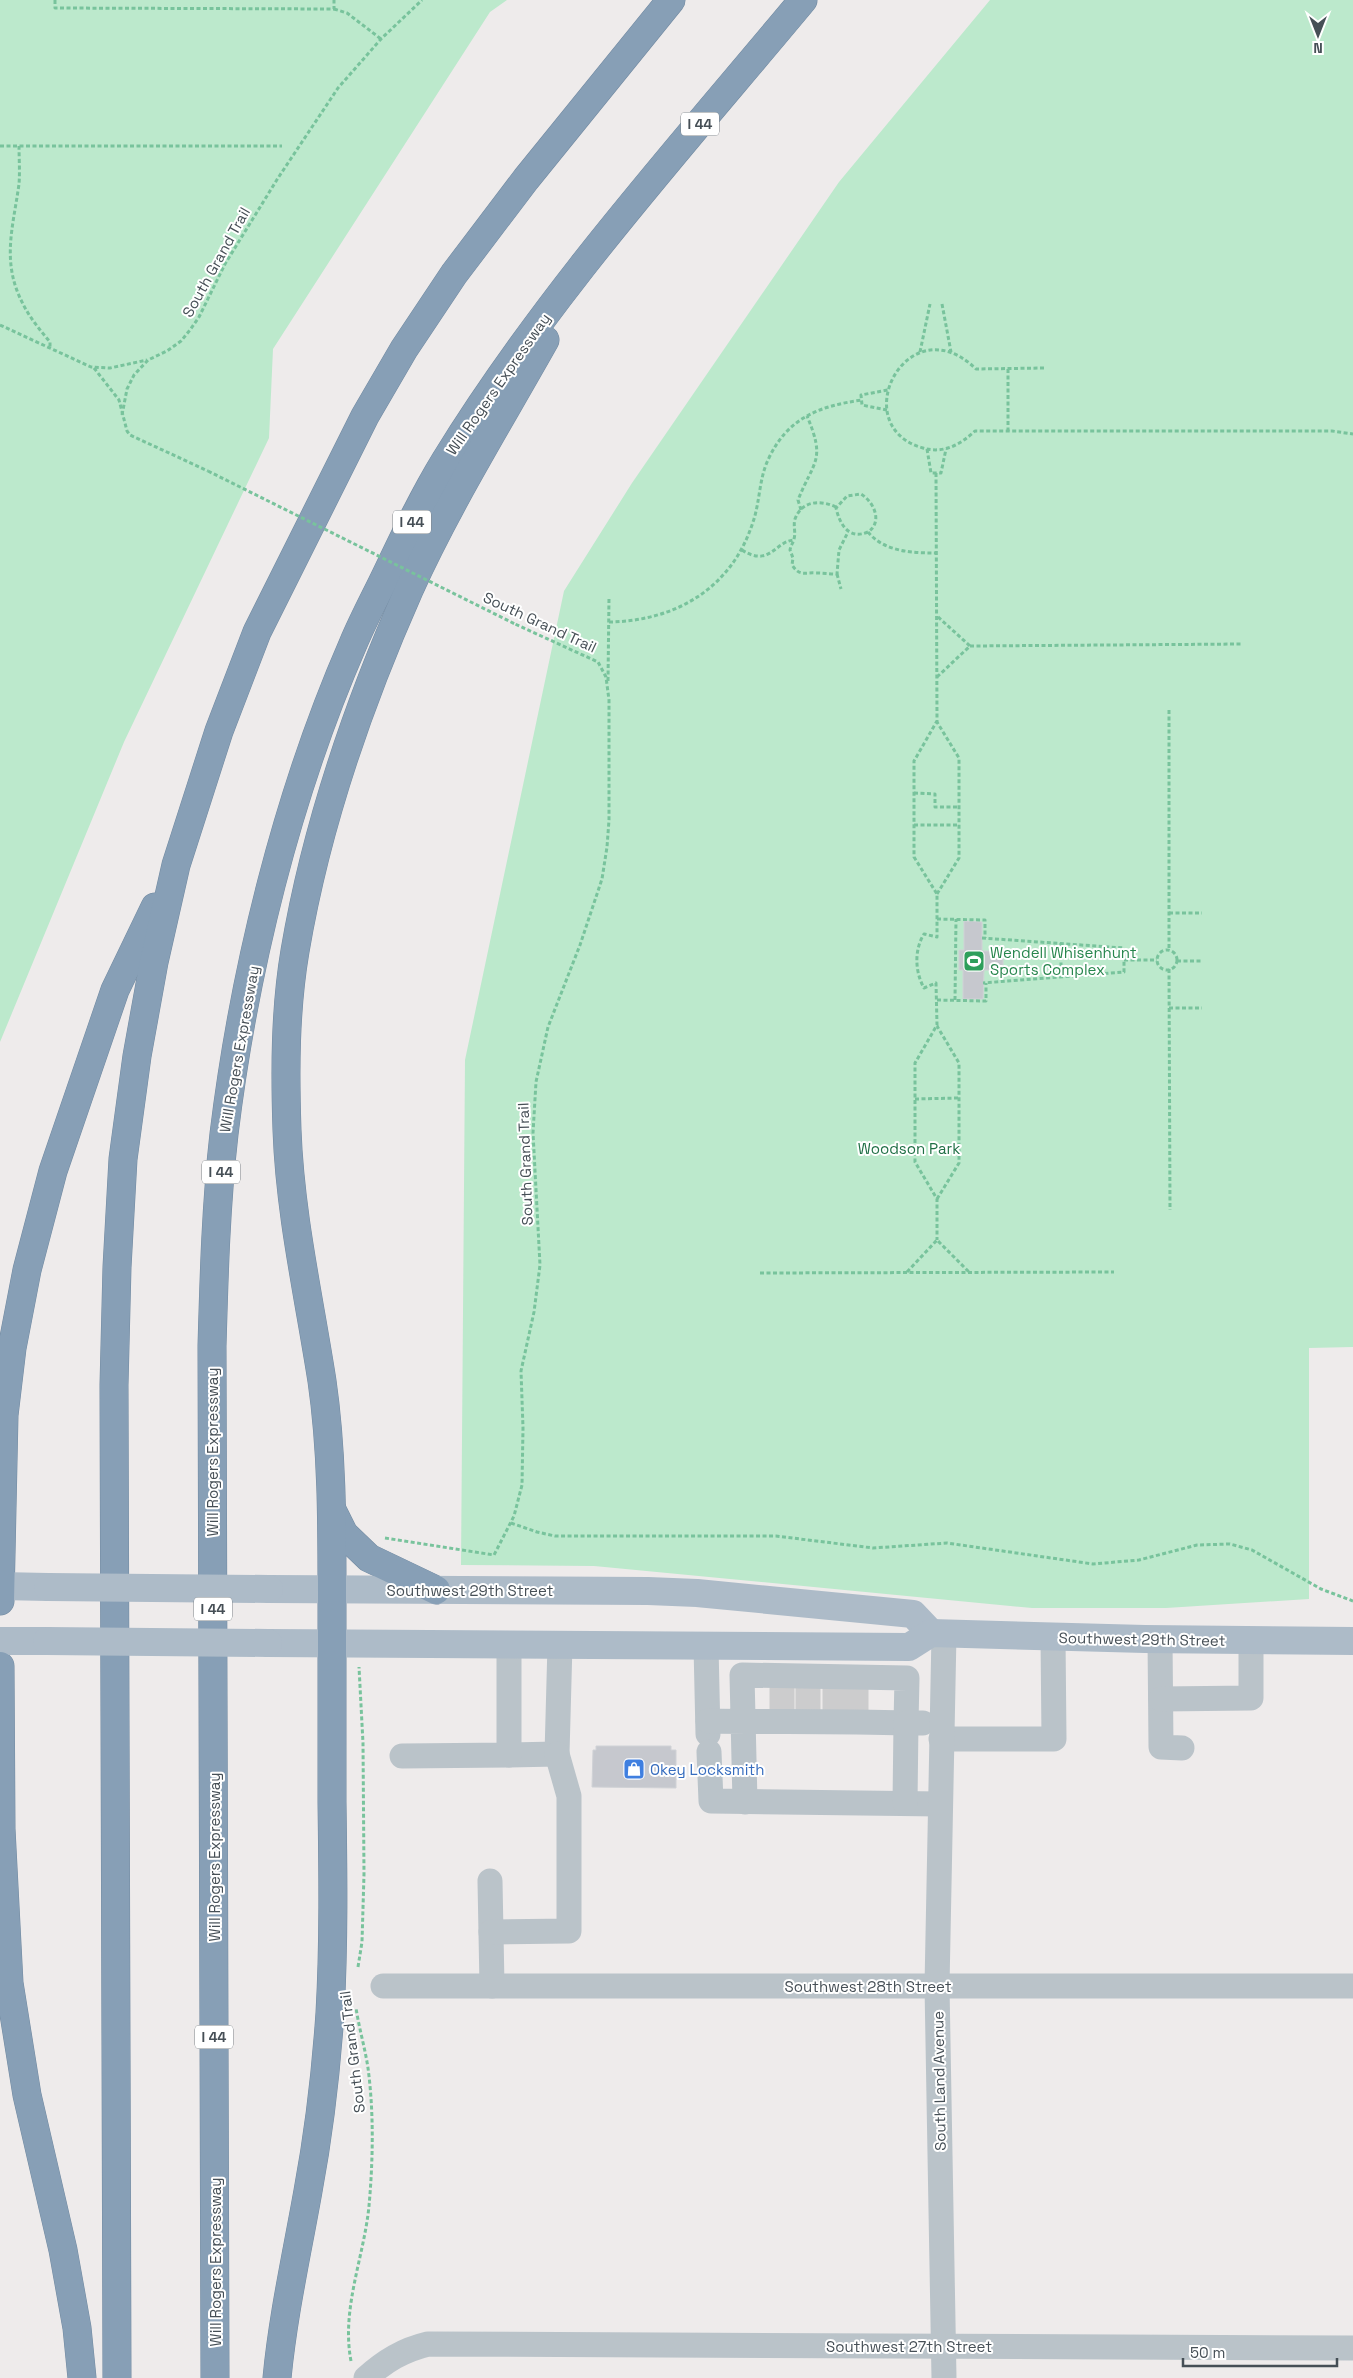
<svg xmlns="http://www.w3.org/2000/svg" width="1353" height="2378" viewBox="0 0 1353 2378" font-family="'Space Grotesk',sans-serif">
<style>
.green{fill:#bce9cc}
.building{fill:#c6c8ce;stroke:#d0d2d6}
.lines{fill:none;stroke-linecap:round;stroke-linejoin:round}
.minor-tunnel{stroke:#cccccd;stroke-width:25;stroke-dasharray:25 12;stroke-linecap:butt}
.highway-casing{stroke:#728aa1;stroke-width:29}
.path{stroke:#78c39c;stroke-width:3;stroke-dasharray:4 2.5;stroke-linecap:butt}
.minor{stroke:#bac3c9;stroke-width:25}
.major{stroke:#adbbc8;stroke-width:28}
.highway{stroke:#879fb6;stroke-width:28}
.path-bridge{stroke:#78c39c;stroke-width:3;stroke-dasharray:4 2.5;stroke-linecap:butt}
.major-bridge{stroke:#adbbc8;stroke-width:28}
.labels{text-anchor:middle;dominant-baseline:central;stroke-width:4;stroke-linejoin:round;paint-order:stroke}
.shield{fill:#fff;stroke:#7e8489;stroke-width:1}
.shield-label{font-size:14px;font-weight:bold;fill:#464f56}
.street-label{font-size:15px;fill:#464f56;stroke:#fff}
.leisure-label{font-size:15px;fill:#27864d;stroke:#fff;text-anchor:start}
.park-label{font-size:15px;fill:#1f6f45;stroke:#fff}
.shop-label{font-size:15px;fill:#366cbe;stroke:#fff;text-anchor:start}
</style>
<rect width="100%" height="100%" fill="#eeebeb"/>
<g class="green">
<path d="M 0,0 L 507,0 L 490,12 L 273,349 L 269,438 L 124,742 L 0,1042 Z"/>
<path d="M 990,0 L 1353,0 L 1353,1347 L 1309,1348 L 1309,1599 L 1166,1608 L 1032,1608 L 594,1566 L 461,1565 L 465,1060 L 564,591 L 632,483 L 839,182 Z"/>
</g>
<g class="building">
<path d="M 964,921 L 982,922 L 982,951 L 1003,951 L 1003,970 L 984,970 L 983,999 L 963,999 L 963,970 L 959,970 L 959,950 L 964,950 Z"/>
<path d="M 596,1746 L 671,1746 L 671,1750 L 676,1750 L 676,1788 L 592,1787 L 593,1750 L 596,1750 Z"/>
</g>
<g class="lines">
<g class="minor-tunnel">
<path d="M 808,1685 L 808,1711"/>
<path d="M 782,1686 L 782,1710"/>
<path d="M 835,1686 L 835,1710"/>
<path d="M 856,1688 L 856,1711"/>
</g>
<g class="highway-casing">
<g id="highway">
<path d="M 332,1510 L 344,1534 L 369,1558 L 436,1590"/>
<path d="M 0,1601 L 4,1415 L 12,1348 L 27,1270 L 53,1171 L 115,990 L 155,907"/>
<path d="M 0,1666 L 1,1829 L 9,1983 L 27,2095 L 63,2250 L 77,2328 L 82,2378"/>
<path d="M 117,2378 L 114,1385 L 117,1267 L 123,1159 L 137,1056 L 154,962 L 176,865 L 219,731 L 257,632 L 365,416 L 404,349 L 454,274 L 526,179 L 671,0"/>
<path d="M 215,2378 L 212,1346 C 214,1275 216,1204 224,1134 C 244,970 287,795 353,644 C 363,620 375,598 386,575 C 404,537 423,497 445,461 C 547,295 679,149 803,0"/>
<path d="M 277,2378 C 283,2315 297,2253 308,2191 C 319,2132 326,2072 330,2013 C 334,1943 333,1872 332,1802 C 332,1732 332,1662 332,1591 C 332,1521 332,1450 322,1381 C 309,1297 290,1215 287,1130 C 285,1071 285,1010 295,951 C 316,827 358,705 409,590 C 448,504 499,422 545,340"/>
</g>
</g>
<g class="path">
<path d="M 55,0 L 55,8 L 334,9 L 334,0"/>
<path d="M 334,9 L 347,13 L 381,39"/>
<path d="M 0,146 L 282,146"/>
<path d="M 19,146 C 19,158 20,172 19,184 C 13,228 1,262 23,304 C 30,318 40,330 50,342 L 50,348"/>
<path d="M 942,304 L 951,352"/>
<path d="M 0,325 L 91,367 L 110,368 L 147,360"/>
<path d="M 920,352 L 930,304"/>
<path d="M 94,368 L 119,400 L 127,431 L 130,435 L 208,471"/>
<path d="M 1044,368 L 976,369 C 908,303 844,426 923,448 C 943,454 960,445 975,431 L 1332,431 L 1353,434"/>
<path d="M 1008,369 L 1008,431"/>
<path d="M 887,410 L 862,405 L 861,395 L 888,390"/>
<path d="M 122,415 L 127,389 L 134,375 L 148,360 L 167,351 L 181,341 L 190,330 L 199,317 L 225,264 L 278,178 L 338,88 L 381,39 L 422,0"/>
<path d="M 927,449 L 931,473 L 941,473 L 946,449"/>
<path d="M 936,473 L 937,721 L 914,761 L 914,857 L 937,894 L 937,937 L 924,934 C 914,950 915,972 924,988 L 936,983 L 937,1025 L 915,1063 L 915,1162 L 937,1199 L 937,1240"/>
<path d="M 836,507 C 821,500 802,500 795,519 C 793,525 796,533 794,539 C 793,543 791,545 790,550 L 793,558 L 792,565 C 800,577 805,572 816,573 C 823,573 830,574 837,574 L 839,550 L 848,532"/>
<path d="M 801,510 L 798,500 C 814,460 826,461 807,416"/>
<path d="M 868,532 C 849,540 840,525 836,508 L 847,496 L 861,494 C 874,502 883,522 868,532 C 884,552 913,553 937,553"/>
<path d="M 742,550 C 770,568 775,541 794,540"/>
<path d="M 837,574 L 841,589"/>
<path d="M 609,622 C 676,621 732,588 753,522 C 760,502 759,479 768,460 C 787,418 819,406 862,400"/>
<path d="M 970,646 L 1243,644"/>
<path d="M 937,677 L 970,646 L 937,616"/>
<path d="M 608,681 L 609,597"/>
<path d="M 1169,710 L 1169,950"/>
<path d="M 914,793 L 935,794 L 935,807 L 959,807"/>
<path d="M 914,825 L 959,825"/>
<path d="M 937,894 L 959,858 L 959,758 L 937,722"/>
<path d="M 1169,913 L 1202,913"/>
<path d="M 937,919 L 985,920 L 985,938"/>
<path d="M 982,938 L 1124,948 L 1124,972 L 983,983"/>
<path d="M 1061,943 L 1061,977"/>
<circle cx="1167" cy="960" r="10"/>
<path d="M 1124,960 L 1157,960"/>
<path d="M 1177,961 L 1202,961"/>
<path d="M 1169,969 L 1170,1210"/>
<path d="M 937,1000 L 986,1001 L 986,983"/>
<path d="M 955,1000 L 956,919"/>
<path d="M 1169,1008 L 1202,1008"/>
<path d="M 915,1099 L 959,1098"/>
<path d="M 937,1199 L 959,1163 L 959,1063 L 937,1026"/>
<path d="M 907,1272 L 937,1240 L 969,1272"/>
<path d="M 760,1273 L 1114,1272"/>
<path d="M 511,1523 L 537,1532 L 555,1536 L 776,1536 L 873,1548 L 947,1543 L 1093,1564 L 1139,1560 L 1197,1545 L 1230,1544 L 1252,1550 L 1321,1589 L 1353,1601"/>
<path d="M 385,1538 L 494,1555 L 514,1516 L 522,1485 L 523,1428 L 521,1371 L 534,1312 L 540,1265 L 533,1133 L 536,1082 L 548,1027 L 580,945 L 602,879 L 607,847 L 609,820 L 609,700 L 606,677 L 598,662 L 515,624"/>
<path d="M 358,1967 L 362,1942 L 364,1874 L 363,1743 L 359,1667"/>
<path d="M 351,2361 C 341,2309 364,2257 369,2206 C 373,2161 374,2113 368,2068 C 365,2048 359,2028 356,2008"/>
</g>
<g class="minor">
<path d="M 1160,1639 L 1161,1747 L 1182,1748"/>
<path d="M 706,1646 L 708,1734"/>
<path d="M 1161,1699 L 1251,1698 L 1251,1640"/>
<path d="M 708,1721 C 774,1722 840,1721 906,1723 L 907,1678 L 742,1675 L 745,1802"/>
<path d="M 941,1739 L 1054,1739 L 1053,1637"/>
<path d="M 709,1752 L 711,1801 L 940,1804"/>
<path d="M 509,1755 L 557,1754 L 560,1644"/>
<path d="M 402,1756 L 509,1755 L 509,1644"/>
<path d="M 905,1803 L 906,1723 L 923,1723"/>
<path d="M 490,1881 L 492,1986"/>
<path d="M 491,1932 L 569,1931 L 569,1796 L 557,1754"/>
<path d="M 383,1986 L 1353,1986"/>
<path d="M 366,2378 C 385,2361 403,2350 428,2344 L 1353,2348"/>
<path d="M 944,2378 L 937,1986 L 944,1634"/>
</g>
<g class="major">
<path d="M 0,1586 L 48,1587"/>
<path d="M 269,1589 L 648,1591 L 697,1593 L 913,1614 L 931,1633"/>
<path d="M 0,1641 L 47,1641"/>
<path d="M 268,1643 L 909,1647 L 931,1633 L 1145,1639 L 1353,1641"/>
</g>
<use href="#highway" class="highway"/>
<path class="path-bridge" d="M 208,471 L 515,624"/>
<g class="major-bridge">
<path d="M 48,1587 L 269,1589"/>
<path d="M 47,1641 L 268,1643"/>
</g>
</g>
<defs>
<g id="stadium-square" transform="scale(1.125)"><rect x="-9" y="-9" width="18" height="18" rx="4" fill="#2e9e5b" stroke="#fff"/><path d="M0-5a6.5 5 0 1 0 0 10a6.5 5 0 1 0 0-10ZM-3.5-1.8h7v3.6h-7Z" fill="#fff"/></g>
<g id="shop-square" transform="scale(1.125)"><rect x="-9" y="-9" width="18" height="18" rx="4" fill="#3f7fe0" stroke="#fff"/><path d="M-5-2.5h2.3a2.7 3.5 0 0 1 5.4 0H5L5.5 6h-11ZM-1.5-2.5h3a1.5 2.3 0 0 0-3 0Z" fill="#fff"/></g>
</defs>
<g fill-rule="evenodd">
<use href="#stadium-square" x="974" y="961"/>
<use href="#shop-square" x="634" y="1769"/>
</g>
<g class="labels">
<g class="shield">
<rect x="681" y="112.5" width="38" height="23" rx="4"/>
<rect x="393" y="510.5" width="38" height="23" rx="4"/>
<rect x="202" y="1160.5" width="38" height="23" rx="4"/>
<rect x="194" y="1597.5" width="38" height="23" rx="4"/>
<rect x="195" y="2025.5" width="38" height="23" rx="4"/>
</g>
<g class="shield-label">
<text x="700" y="124">I 44</text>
<text x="412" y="522">I 44</text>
<text x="221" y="1172">I 44</text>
<text x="213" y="1609">I 44</text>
<text x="214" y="2037">I 44</text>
</g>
<g class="street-label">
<text transform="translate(216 262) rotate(-61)">South Grand Trail</text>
<text transform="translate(498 384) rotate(-55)">Will Rogers Expressway</text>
<text transform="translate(540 622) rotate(25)">South Grand Trail</text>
<text transform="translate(239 1049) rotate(-80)">Will Rogers Expressway</text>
<text transform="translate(525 1164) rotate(-92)">South Grand Trail</text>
<text transform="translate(212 1452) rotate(-90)">Will Rogers Expressway</text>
<text x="470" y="1590">Southwest 29th Street</text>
<text transform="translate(1142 1639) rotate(1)">Southwest 29th Street</text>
<text transform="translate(214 1857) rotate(-90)">Will Rogers Expressway</text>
<text x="868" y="1986">Southwest 28th Street</text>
<text transform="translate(352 2052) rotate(-97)">South Grand Trail</text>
<text transform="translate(939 2081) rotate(-91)">South Land Avenue</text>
<text transform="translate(215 2262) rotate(-90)">Will Rogers Expressway</text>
<text x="909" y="2346">Southwest 27th Street</text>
</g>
<g class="leisure-label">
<text x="990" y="952">Wendell Whisenhunt<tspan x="990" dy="17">Sports Complex</tspan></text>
</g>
<g class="park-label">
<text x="909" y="1148">Woodson Park</text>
</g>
<g class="shop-label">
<text x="650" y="1769">Okey Locksmith</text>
</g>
</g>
<g transform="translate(1318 35) rotate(180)" stroke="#ffffff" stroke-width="4" paint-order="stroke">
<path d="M0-4L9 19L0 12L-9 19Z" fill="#464f56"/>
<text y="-8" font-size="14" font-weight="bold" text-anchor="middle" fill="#464f56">N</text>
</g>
<path d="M1183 2358v8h154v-8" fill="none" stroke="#464f56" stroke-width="2.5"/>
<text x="1190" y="2358" font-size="15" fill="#464f56" stroke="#ffffff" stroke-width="4" paint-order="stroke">50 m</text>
</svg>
